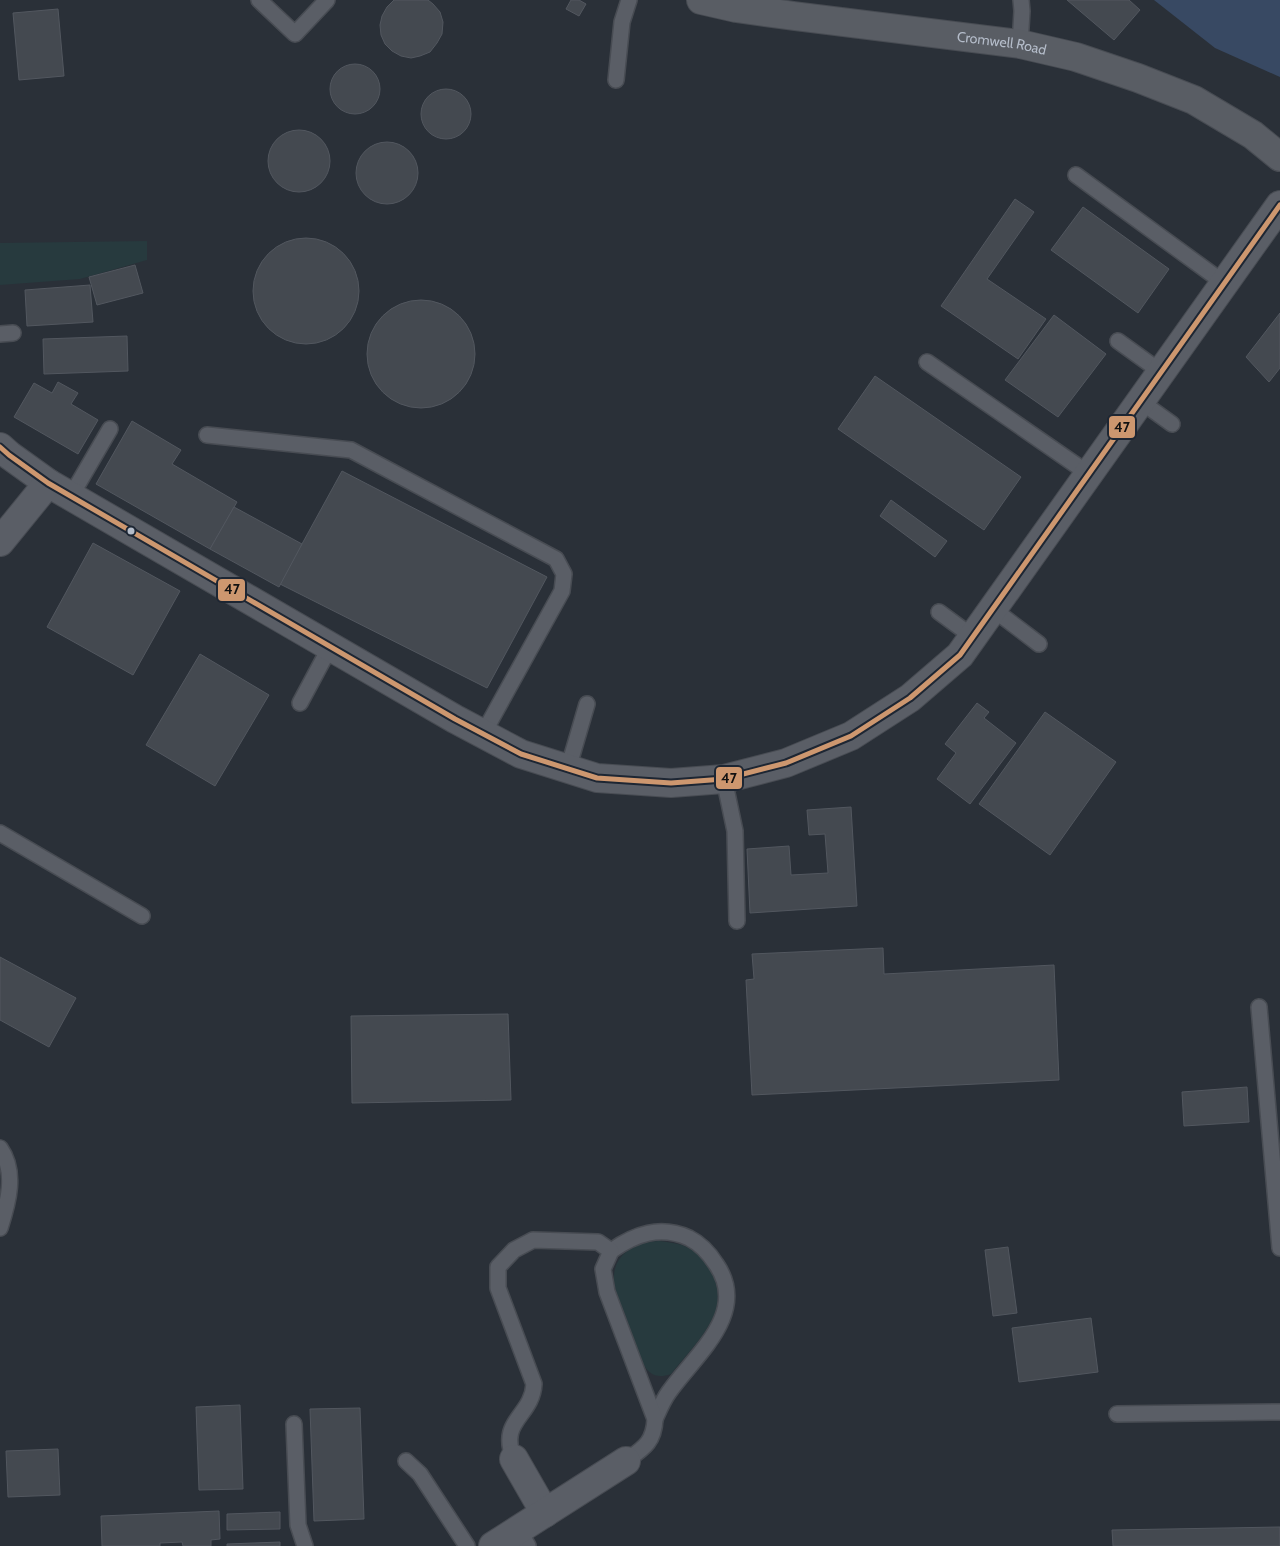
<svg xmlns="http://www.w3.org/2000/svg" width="1280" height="1546" viewBox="0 0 1280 1546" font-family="Cabin,sans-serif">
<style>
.green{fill:#273a3e}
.water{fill:#384963}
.building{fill:#444950;stroke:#52575f}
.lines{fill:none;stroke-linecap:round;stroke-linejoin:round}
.lane-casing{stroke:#484c53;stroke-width:18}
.street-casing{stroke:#484c53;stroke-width:30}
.secondary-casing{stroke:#484c53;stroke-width:30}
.lane{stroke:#5a5e66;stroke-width:15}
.street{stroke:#5a5e66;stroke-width:28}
.secondary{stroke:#595d64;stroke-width:28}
.bus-1-casing{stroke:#1d2633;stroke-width:9}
.bus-1{stroke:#cd976f;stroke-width:5}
.bus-dot{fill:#b4bcc9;stroke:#1d2633;stroke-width:2}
.labels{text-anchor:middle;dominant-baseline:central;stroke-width:4;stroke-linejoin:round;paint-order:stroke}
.street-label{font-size:14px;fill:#b4bcc9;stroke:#1d2633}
.line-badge{stroke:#1d2633;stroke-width:2}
.pale-badge-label{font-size:14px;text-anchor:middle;font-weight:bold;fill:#111}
</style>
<rect width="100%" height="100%" fill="#2a3038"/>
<g class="green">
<path d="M 147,241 L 147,260 L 80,279 L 0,285 L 0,243 Z"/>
<path d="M 659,1241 C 667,1242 675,1243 682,1245 C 708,1254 726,1289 714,1315 C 705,1336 686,1355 671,1374 C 657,1379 648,1375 642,1361 C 636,1347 631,1332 626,1317 C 621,1304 613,1289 614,1276 C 615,1252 638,1242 659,1241 Z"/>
</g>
<path class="water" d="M 1154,0 L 1280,0 L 1280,77 L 1215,48 Z"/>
<g class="building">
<path d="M 394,0 L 428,0 L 433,4 L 440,12 L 443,22 L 442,34 L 437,43 L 430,52 L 420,56 L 411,58 L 401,56 L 392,51 L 385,44 L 381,35 L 380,25 L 382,16 L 387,7 Z"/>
<path d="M 571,0 L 579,0 L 586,4 L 579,16 L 566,9 Z"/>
<path d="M 1067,0 L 1129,0 L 1140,10 L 1114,40 Z"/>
<path d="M 58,9 L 64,76 L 19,80 L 13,13 Z"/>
<circle cx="355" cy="89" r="25"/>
<circle cx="446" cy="114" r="25"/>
<circle cx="299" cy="161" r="31"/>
<circle cx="387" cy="173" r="31"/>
<path d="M 1015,199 L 1034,212 L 987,279 L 1046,319 L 1018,359 L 941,306 Z"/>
<path d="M 1083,207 L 1169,269 L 1138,313 L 1051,250 Z"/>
<circle cx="306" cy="291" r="53"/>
<path d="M 135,265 L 143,293 L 97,305 L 89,277 Z"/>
<path d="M 90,285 L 93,322 L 27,326 L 25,290 Z"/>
<circle cx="421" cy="354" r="54"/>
<path d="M 1280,313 L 1280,368 L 1269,382 L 1246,357 Z"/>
<path d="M 1054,315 L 1106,354 L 1058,417 L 1005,380 Z"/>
<path d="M 127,336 L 128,371 L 44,374 L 43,339 Z"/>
<path d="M 875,376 L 1021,477 L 984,530 L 838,429 Z"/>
<path d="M 58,382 L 78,393 L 71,404 L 98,420 L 78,454 L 14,417 L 34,383 L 52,393 Z"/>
<path d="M 132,421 L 181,450 L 172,464 L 237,502 L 210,549 L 96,484 Z"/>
<path d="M 342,471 L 547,577 L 487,688 L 280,584 Z"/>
<path d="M 891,500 L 947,541 L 935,557 L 880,516 Z"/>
<path d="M 234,507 L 302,544 L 279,587 L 210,549 Z"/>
<path d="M 93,543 L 180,591 L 133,675 L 47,627 Z"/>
<path d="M 200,654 L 269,695 L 215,786 L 146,745 Z"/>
<path d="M 977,703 L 989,712 L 984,718 L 1016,743 L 970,804 L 937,779 L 956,753 L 945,744 Z"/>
<path d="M 1045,712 L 1116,762 L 1050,855 L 979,804 Z"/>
<path d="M 851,807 L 857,906 L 750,913 L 747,849 L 789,846 L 791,875 L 828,873 L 825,834 L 809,835 L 807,810 Z"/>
<path d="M 883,948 L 884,974 L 1054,965 L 1059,1080 L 752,1095 L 746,980 L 754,979 L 752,954 Z"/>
<path d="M 0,957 L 76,998 L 49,1047 L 0,1020 Z"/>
<path d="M 508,1014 L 511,1100 L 352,1103 L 351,1016 Z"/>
<path d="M 1247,1087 L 1249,1122 L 1184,1126 L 1182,1092 Z"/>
<path d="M 1008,1247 L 1017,1313 L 993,1316 L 985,1250 Z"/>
<path d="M 1091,1318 L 1098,1372 L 1019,1382 L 1012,1328 Z"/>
<path d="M 240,1405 L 243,1489 L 199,1490 L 196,1407 Z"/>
<path d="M 360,1408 L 364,1519 L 314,1521 L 310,1409 Z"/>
<path d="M 58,1449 L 60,1495 L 8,1497 L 6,1451 Z"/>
<path d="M 219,1511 L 220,1539 L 211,1540 L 211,1546 L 183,1546 L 182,1542 L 160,1543 L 160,1546 L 102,1546 L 101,1516 Z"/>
<path d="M 280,1512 L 280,1529 L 227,1530 L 227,1514 Z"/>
<path d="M 1280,1527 L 1280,1546 L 1113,1546 L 1112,1530 Z"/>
<path d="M 280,1542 L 280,1546 L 227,1546 L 227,1544 Z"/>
</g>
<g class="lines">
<g class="lane-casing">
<g id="lane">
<path d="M 259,0 L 295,34 L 327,0"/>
<path d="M 1020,44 L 1022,11 L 1021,0"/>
<path d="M 616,80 L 622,22 L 629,0"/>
<path d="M 1076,175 L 1224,283"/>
<path d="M 0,334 L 13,333"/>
<path d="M 1118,341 L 1161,372"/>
<path d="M 927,362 L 1089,474"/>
<path d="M 1140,401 L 1172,424"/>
<path d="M 207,435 L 351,450 L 556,559 L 564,574 L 562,591 L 483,734"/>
<path d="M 71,496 L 110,429"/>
<path d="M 993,609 L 1039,644"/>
<path d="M 939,612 L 973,637"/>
<path d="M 300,703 L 330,647"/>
<path d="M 568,769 L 587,704"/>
<path d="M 724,779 L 735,831 L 737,921"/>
<path d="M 0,833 L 142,916"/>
<path d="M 1259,1007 L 1280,1248"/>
<path d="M 0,1148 C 17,1172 8,1203 0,1228"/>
<path d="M 611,1251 C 635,1234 660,1225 689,1238 C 701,1244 709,1253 716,1264 C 750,1313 695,1355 669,1392 C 663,1400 659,1410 655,1419"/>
<path d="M 1117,1414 L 1280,1412"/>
<path d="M 294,1424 L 298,1525 L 305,1546"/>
<path d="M 514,1459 C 498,1420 532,1417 534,1384 L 498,1288 L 498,1267 L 514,1250 L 533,1240 L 598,1242 L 611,1251 L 603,1269 L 607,1292 L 655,1419 C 654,1442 644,1448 626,1461"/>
<path d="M 406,1461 L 420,1474 L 467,1546"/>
<path d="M 519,1530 L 528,1546"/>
</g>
</g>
<g class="street-casing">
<g id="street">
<path d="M 0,447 L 9,455 L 48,483 L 455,719 L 521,754 L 597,778 L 671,783 L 724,779 L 786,763 L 851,736 L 910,698 L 960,655 L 1280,205"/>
<path d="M 0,542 L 48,483"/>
<path d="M 514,1459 L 545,1513"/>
<path d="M 493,1546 L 626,1461"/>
</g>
</g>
<g class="secondary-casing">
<g id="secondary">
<path id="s1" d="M 701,0 L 736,8 L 794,16 L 1020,44 L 1076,57 L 1138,78 L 1194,100 L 1253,135 L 1280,157"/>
</g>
</g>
<use href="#lane" class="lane"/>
<use href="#street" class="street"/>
<use href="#secondary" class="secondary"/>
<g class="bus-1-casing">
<path id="bus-1" d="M 0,447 L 9,455 L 48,483 L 455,719 L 521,754 L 597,778 L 671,783 L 724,779 L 786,763 L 851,736 L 910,698 L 960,655 L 1280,205"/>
</g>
<use href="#bus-1" class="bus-1"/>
</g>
<circle class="bus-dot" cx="131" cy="531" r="4.5"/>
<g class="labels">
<g class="street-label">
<text stroke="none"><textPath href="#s1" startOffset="304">Cromwell Road</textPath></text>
</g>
</g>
<g class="line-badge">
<rect x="1108" y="415" width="28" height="24" rx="5" fill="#cd976f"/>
<rect x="217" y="578" width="29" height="24" rx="5" fill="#cd976f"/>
<rect x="715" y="766" width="28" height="24" rx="5" fill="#cd976f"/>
</g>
<g class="pale-badge-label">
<text x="1122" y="432">47</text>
<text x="232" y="594">47</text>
<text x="729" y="783">47</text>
</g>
</svg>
